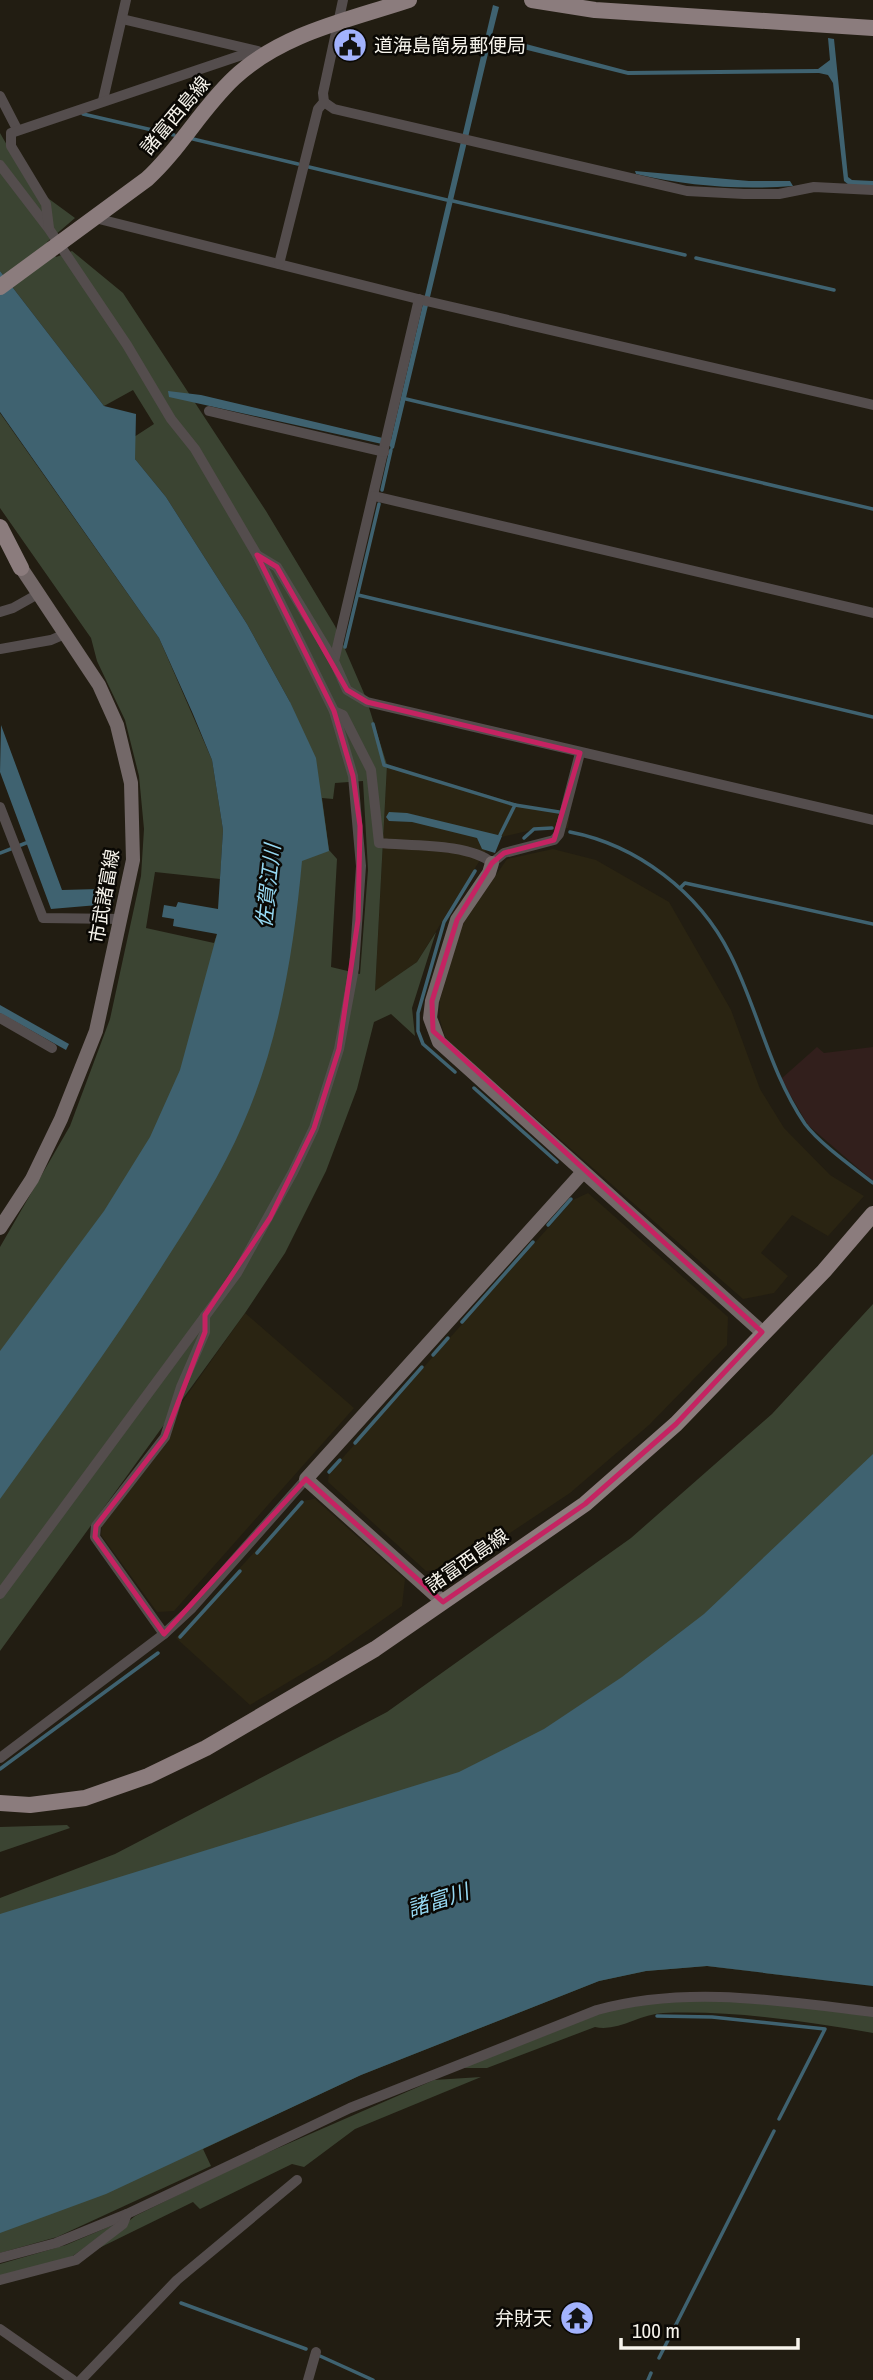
<svg xmlns="http://www.w3.org/2000/svg" width="873" height="2380" viewBox="0 0 873 2380" font-family="'Archivo Narrow','Noto Sans JP',sans-serif">
<style>
.commercial{fill:#321f1c}
.built{fill:#2a2412}
.green{fill:#3b4432;fill-rule:evenodd}
.water{fill:#3f6270}
.lines{fill:none;stroke-linecap:round;stroke-linejoin:round}
.stream{stroke:#3f6270;stroke-width:3.5}
.street{stroke:#544d4d;stroke-width:10}
.secondary{stroke:#736868;stroke-width:14}
.primary{stroke:#8b7c7d;stroke-width:16}
.marked{fill:none;stroke:#c52362;stroke-width:5;stroke-linejoin:round}
.labels{text-anchor:middle;dominant-baseline:central;stroke-width:5;stroke-linejoin:round;paint-order:stroke}
.poi-label{font-size:19px;fill:#f7f4ec;stroke:#0a0804;text-anchor:start}
.street-label{font-size:19px;fill:#f7f4ec;stroke:#0a0804}
.water-label{font-size:21px;font-style:italic;fill:#96d8f2;stroke:#0a0804}
</style>
<rect width="100%" height="100%" fill="#221d12"/>
<path class="commercial" d="M 817,1047 L 824,1053 L 873,1047 L 873,1181 L 808,1125 L 781,1079 Z"/>
<g class="built">
<path d="M 387,765 L 518,804 L 570,813 L 568,828 L 532,830 L 493,839 L 417,962 L 375,992 Z"/>
<path d="M 553,849 L 596,860 L 669,902 L 731,1010 L 760,1089 L 784,1128 L 830,1175 L 864,1196 L 828,1236 L 792,1215 L 761,1253 L 788,1276 L 774,1293 L 743,1299 L 446,1040 L 440,1020 L 440,999 L 462,925 L 507,859 Z"/>
<path d="M 588,1193 L 728,1317 L 727,1345 L 649,1425 L 570,1493 L 459,1567 L 426,1571 L 328,1482 L 329,1473 L 573,1200 Z"/>
<path d="M 245,1313 L 354,1408 L 174,1611 L 157,1612 L 101,1535 L 102,1526 L 168,1440 L 180,1405 Z"/>
<path d="M 315,1499 L 405,1579 L 402,1606 L 327,1659 L 250,1705 L 176,1638 L 301,1501 Z"/>
</g>
<g class="green">
<path d="M 0,133 L 30,185 L 75,218 L 47,242 L 56,257 L 72,251 L 123,293 L 266,511 L 335,626 L 366,698 L 387,765 L 375,991 L 417,962 L 436,932 L 412,1008 L 415,1036 L 391,1014 L 374,1022 L 357,1089 L 326,1171 L 285,1253 L 245,1313 L 0,1651 L 0,1478 L 112,1325 L 290,702 L 247,624 L 166,497 L 135,459 L 134,437 L 154,424 L 133,390 L 104,406 L 0,271 ZM 363,781 L 368,870 L 360,974 L 331,967 L 337,859 L 329,850 L 322,798 L 333,799 L 335,783 Z"/>
<path d="M 0,413 L 159,638 L 212,760 L 223,830 L 220,879 L 155,872 L 146,928 L 214,943 L 217,934 L 196,1067 L 0,1376 L 0,1247 L 70,1126 L 110,1019 L 141,876 L 144,829 L 139,776 L 125,720 L 97,661 L 91,638 L 0,508 Z"/>
<path d="M 873,1304 L 873,1467 L 673,1652 L 463,1782 L 0,1922 L 0,1898 L 115,1854 L 387,1712 L 631,1538 L 772,1414 Z"/>
<path d="M 67,1825 L 70,1828 L 0,1852 L 0,1827 Z"/>
<path d="M 638,1957 L 873,1986 L 707,1966 L 646,1971 L 599,1981 L 361,2075 L 203,2149 L 211,2166 L 57,2237 L 0,2253 L 0,2223 Z"/>
<path d="M 725,1999 L 873,2015 L 873,2033 C 805,2021 732,2010 663,2013 C 640,2014 618,2032 595,2027 L 487,2068 L 452,2068 L 602,2010 L 658,2000 Z"/>
<path d="M 481,2077 L 355,2129 L 304,2167 L 292,2164 L 200,2209 L 193,2202 L 91,2252 L 135,2216 L 237,2166 L 434,2080 Z"/>
<path d="M 120,2222 L 70,2258 L 0,2277 L 0,2264 L 66,2245 Z"/>
</g>
<g class="water">
<path d="M 493,5 L 499,7 L 492,35 L 628,71 L 818,69 L 830,60 L 828,38 L 834,39 L 848,177 L 852,180 L 873,181 L 873,185 L 849,185 L 844,181 L 833,83 L 828,75 L 819,73 L 628,75 L 491,41 L 394,448 L 391,450 L 390,446 L 382,444 L 169,397 L 168,391 L 201,395 L 391,440 Z"/>
<path d="M 635,171 L 749,181 L 790,181 L 793,186 C 738,190 689,186 636,174 Z"/>
<path d="M 0,271 L 104,406 L 136,414 L 135,459 L 166,497 L 247,624 L 290,702 L 316,758 L 329,851 L 302,861 C 294,949 279,1043 243,1124 C 222,1173 193,1218 164,1263 C 113,1344 56,1421 0,1499 L 0,1351 L 104,1211 L 150,1137 L 180,1070 L 217,934 L 173,926 L 174,919 L 162,917 L 164,905 L 176,907 L 178,902 L 218,909 L 223,830 L 212,760 L 193,714 L 159,638 L 0,412 Z"/>
<path d="M 1,725 L 62,890 L 99,889 L 100,895 L 114,897 L 112,907 L 98,905 L 51,909 L 0,772 Z"/>
<path d="M 389,812 L 407,813 L 502,836 L 495,853 L 482,849 L 477,838 L 412,822 L 389,821 L 386,817 Z"/>
<path d="M 0,1005 L 69,1044 L 66,1050 L 0,1013 Z"/>
<path d="M 873,1454 L 873,1986 L 707,1966 L 646,1971 L 599,1981 L 361,2075 L 106,2194 L 0,2233 L 0,1914 L 459,1772 L 544,1729 L 622,1677 L 704,1614 Z"/>
</g>
<g class="lines">
<g class="stream">
<path d="M 83,114 L 174,135"/>
<path d="M 193,139 L 298,164"/>
<path d="M 309,167 L 447,200"/>
<path d="M 453,201 L 685,255"/>
<path d="M 696,258 L 834,290"/>
<path d="M 406,399 L 873,509"/>
<path d="M 382,490 L 391,450"/>
<path d="M 358,595 L 873,717"/>
<path d="M 345,647 L 379,504"/>
<path d="M 373,724 L 384,765 L 515,805"/>
<path d="M 570,832 C 637,845 699,892 730,954 C 758,1009 769,1071 805,1124 C 819,1143 854,1168 873,1183"/>
<path d="M 500,835 L 515,805 L 559,812"/>
<path d="M 524,838 L 534,829 L 552,828"/>
<path d="M 0,853 L 26,843"/>
<path d="M 680,888 L 685,883 L 873,924"/>
<path d="M 455,1072 L 423,1044 L 418,1031 L 418,1013 L 444,922 L 475,871"/>
<path d="M 474,1088 L 557,1162"/>
<path d="M 548,1225 L 571,1199"/>
<path d="M 462,1322 L 533,1242"/>
<path d="M 433,1355 L 448,1338"/>
<path d="M 355,1443 L 422,1367"/>
<path d="M 329,1472 L 340,1460"/>
<path d="M 257,1553 L 302,1502"/>
<path d="M 180,1637 L 240,1571"/>
<path d="M 0,1769 L 158,1653"/>
<path d="M 657,2016 L 712,2017 L 825,2029 L 779,2119"/>
<path d="M 181,2303 L 306,2349"/>
<path d="M 320,2356 L 373,2380"/>
<path d="M 659,2358 L 774,2131"/>
<path d="M 648,2380 L 651,2373"/>
</g>
<g class="street">
<path d="M 122,19 L 258,51"/>
<path d="M 0,96 L 17,129"/>
<path d="M 103,100 L 126,0"/>
<path d="M 324,102 L 334,109 L 687,191 L 744,194 L 779,194 L 814,187 L 873,190"/>
<path d="M 0,165 L 49,229 L 127,345 L 171,419 L 195,449 L 257,555 L 334,711 L 353,776 L 361,866 L 354,968 L 339,1049 L 314,1128 L 293,1172 L 237,1273 L 0,1594"/>
<path d="M 95,218 L 422,300 L 873,405"/>
<path d="M 49,228 L 46,204 L 11,146 L 11,133 L 242,55 L 262,53"/>
<path d="M 279,264 L 318,109 L 324,102 L 323,93 L 343,0"/>
<path d="M 419,299 L 334,661 L 347,690 L 367,702 L 873,820"/>
<path d="M 209,411 L 384,452"/>
<path d="M 374,496 L 873,613"/>
<path d="M 257,555 L 277,567 L 334,661"/>
<path d="M 0,612 L 13,608 L 38,594"/>
<path d="M 0,649 L 51,640 L 65,634"/>
<path d="M 334,711 L 343,715 L 371,770 L 379,843 C 408,846 470,843 492,863 L 504,853 L 554,840 L 559,834 L 580,753"/>
<path d="M 0,807 L 43,918 L 121,919"/>
<path d="M 0,1018 L 52,1048"/>
<path d="M 164,1634 L 95,1537 L 96,1526 L 165,1437 L 181,1387 L 205,1332 L 205,1316"/>
<path d="M 0,1758 L 164,1634 L 192,1608 L 306,1479"/>
<path d="M 0,2258 L 56,2243 L 127,2214 L 350,2108 L 597,2010 C 688,1985 781,2001 873,2012"/>
<path d="M 0,2280 L 76,2260 L 123,2224 L 127,2214"/>
<path d="M 0,2329 L 73,2380"/>
<path d="M 81,2380 L 177,2280 L 297,2180"/>
<path d="M 308,2380 L 316,2352"/>
</g>
<g class="secondary">
<path d="M 492,863 L 489,873 L 457,920 L 432,1001 L 430,1018 L 439,1042 L 762,1332"/>
<path d="M 0,1228 L 32,1179 L 61,1119 L 96,1031 L 133,860 L 131,783 L 117,725 L 99,685 L 16,560"/>
<path d="M 443,1602 L 306,1479 L 583,1172"/>
</g>
<g class="primary">
<path d="M 532,0 L 595,10 L 873,28"/>
<path d="M 0,287 L 147,179 C 180,149 201,109 234,78 C 282,33 349,20 409,0"/>
<path d="M 0,527 L 21,568"/>
<path d="M 0,1803 L 30,1805 L 85,1798 L 148,1776 L 206,1748 L 375,1649 L 585,1504 L 676,1424 L 824,1271 L 873,1214"/>
</g>
</g>
<path class="marked" d="M 257,555 L 277,567 L 347,690 L 367,702 L 580,753 L 554,840 L 504,853 L 492,863 L 457,920 L 432,1001 L 433,1031 L 762,1332 L 676,1424 L 585,1504 L 443,1602 L 306,1479 L 164,1634 L 95,1537 L 96,1526 L 165,1437 L 205,1332 L 205,1315 L 270,1218 L 314,1128 L 339,1049 L 358,920 L 360,826 L 353,776 L 334,711 Z"/>
<defs>
<g id="civic-disc" transform="scale(1.75)"><circle r="9.5" fill="#a2b2fd" stroke="#0a0804"/><path d="M-.6-6.5H3V-4.5H.6V-3L4-1V1h2V6H-6V1h2V-1L-.6-3ZM-1.2 2.5V6h2.4V2.5Z" fill="#111"/></g>
<g id="temple-disc" transform="scale(1.75)"><circle r="9.5" fill="#a2b2fd" stroke="#0a0804"/><path d="M0-6L5-2H3V0L6.5 2.5H4V6H1.5V3h-3V6H-4V2.5H-6.5L-3 0V-2H-5Z" fill="#111"/></g>
</defs>
<g fill-rule="evenodd">
<use href="#civic-disc" x="350" y="45"/>
<use href="#temple-disc" x="577" y="2318"/>
</g>
<g class="labels">
<g class="poi-label">
<text x="374" y="45">道海島簡易郵便局</text>
<text x="552" y="2318" text-anchor="end">弁財天</text>
</g>
<g class="street-label">
<text transform="translate(175 115) rotate(-50)">諸富西島線</text>
<text transform="translate(104 896) rotate(-80)">市武諸富線</text>
<text transform="translate(467 1560) rotate(-35)">諸富西島線</text>
</g>
<g class="water-label">
<text transform="translate(268 886) rotate(-84)">佐賀江川</text>
<text transform="translate(438 1900) rotate(-18)">諸富川</text>
</g>
</g>
<path d="M621 2338v10h177v-10" fill="none" stroke="#f7f4ec" stroke-width="3.5"/>
<text x="632" y="2338" font-size="21" fill="#f7f4ec" stroke="#0a0804" stroke-width="5" paint-order="stroke">100 m</text>
</svg>
